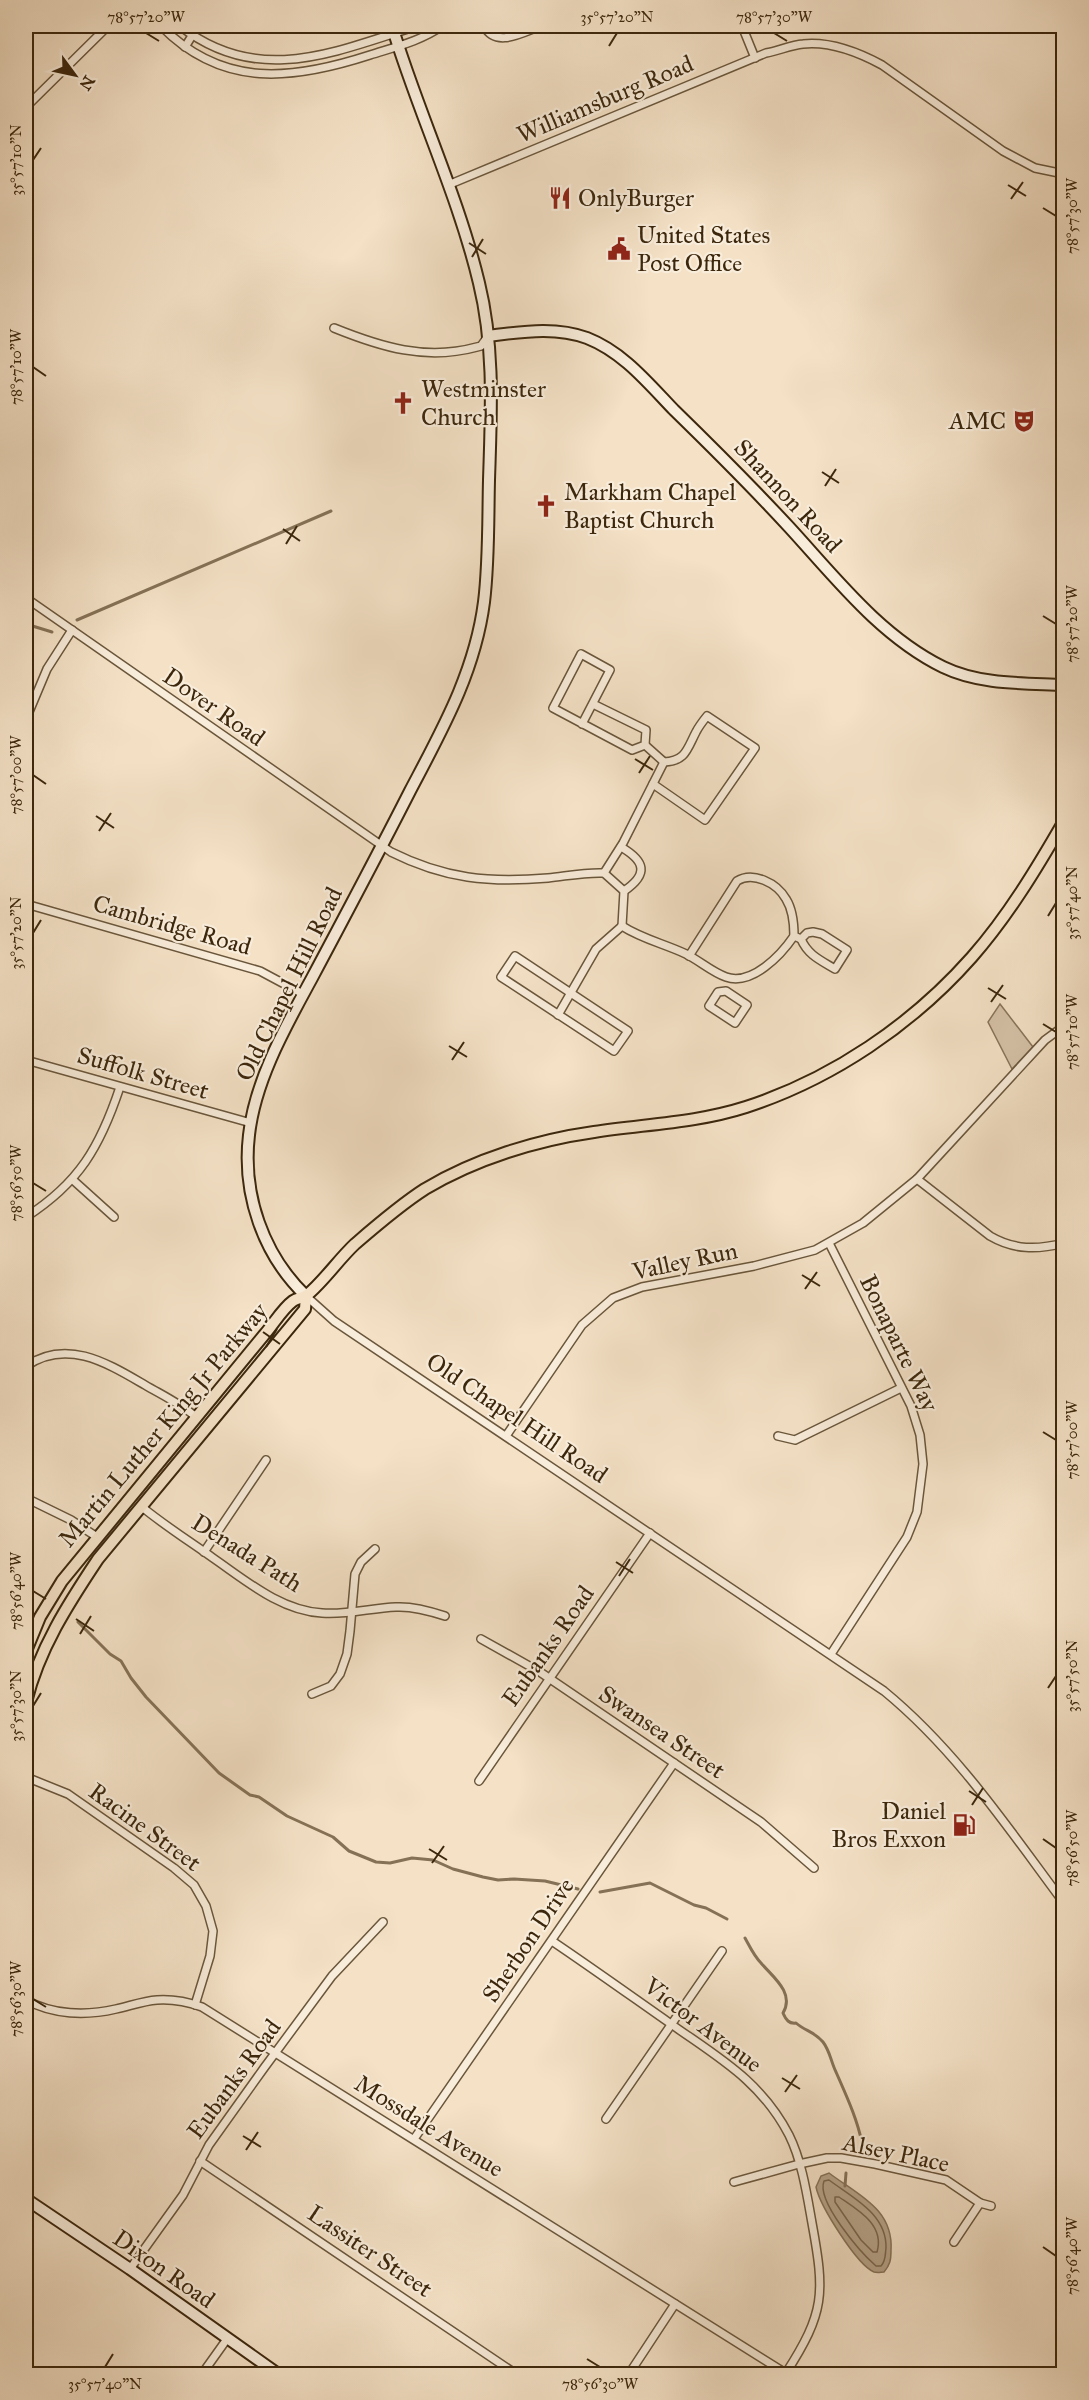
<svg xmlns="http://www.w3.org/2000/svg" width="1089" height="2400" viewBox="0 0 1089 2400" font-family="'IM FELL Great Primer',serif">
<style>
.green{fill:#d5c1a7;stroke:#88745a;stroke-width:1.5}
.water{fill:#b5a287;stroke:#857156;stroke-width:1.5}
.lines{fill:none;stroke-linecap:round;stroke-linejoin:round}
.shore{stroke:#78644a;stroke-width:1.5}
.stream{stroke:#857156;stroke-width:3}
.street-casing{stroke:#6a563b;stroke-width:10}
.secondary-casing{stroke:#3c270d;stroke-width:14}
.primary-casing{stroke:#3c270d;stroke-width:14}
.street{stroke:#f8ecda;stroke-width:7}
.secondary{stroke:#f8ecda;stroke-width:10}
.primary{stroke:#f4e1c6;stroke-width:10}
.ticks{fill:none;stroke:#3c270d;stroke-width:2}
.labels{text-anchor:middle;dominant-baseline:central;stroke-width:4.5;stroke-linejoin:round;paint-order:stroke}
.street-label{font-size:24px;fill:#3c270d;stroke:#f8ecda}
.poi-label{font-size:24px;fill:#3c270d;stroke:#f8ecda;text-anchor:start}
.neatline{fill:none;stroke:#3c270d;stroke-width:2}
.ticks-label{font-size:15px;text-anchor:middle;fill:#3c270d}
</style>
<rect width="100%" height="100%" fill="#f4e1c6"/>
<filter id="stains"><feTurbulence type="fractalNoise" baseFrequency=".00333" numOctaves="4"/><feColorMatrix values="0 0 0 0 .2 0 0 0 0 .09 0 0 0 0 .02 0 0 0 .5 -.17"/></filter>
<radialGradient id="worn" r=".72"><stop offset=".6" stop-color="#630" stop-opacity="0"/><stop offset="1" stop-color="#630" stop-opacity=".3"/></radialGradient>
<path class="green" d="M 1000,1004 L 1033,1047 L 1012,1069 L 988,1022 Z"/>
<path class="water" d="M 829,2173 C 858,2195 894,2209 891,2251 C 891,2260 890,2265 884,2272 C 881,2272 878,2273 874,2272 C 857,2265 820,2206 816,2187 L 821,2176 Z"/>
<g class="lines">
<g class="shore">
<path d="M 829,2180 C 853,2198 887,2214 886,2248 C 885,2255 886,2261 881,2266 L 876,2266 C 860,2252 816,2201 824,2181 Z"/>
<path d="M 835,2197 L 839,2197 C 858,2210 885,2225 877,2252 L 873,2252 L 861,2240 L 835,2202 Z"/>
</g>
<g class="stream">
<path d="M 77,620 L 331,511"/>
<path d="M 26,624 L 52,632"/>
<path d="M 78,1622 L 110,1654 L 121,1661 L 131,1678 L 146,1697 L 219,1773 L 250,1795 L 259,1797 L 287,1816 L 333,1837 L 349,1851 L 376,1862 L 390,1863 L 412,1858 L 433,1860 L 453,1869 L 483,1877 L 498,1880 L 514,1879 L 545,1881 L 578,1889"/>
<path d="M 600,1892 L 650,1883 L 694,1905 L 706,1908 L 727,1919"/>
<path d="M 745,1938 C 750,1947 754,1956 761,1963 C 773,1977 795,1993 783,2013 C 786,2020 789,2024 796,2023 C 805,2031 815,2032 823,2042 C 830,2051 831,2062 836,2072 C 846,2095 857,2118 862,2143"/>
<path d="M 845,2186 L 846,2173"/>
</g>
<g class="street-casing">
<g id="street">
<path d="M 161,26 C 223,89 293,80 370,55 C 395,47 421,41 442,26"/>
<path d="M 180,26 C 258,87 334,52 417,26"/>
<path d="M 484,26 C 496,49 523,32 541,26"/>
<path d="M 742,26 L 755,58"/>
<path d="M 185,47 L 198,26"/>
<path d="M 26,107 L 108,26"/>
<path d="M 448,185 L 766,53 C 778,51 791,45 803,44 C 831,41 858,52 882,65 L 1003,151 L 1035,168 L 1064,174"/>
<path d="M 334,328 C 381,347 426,361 477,347 L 481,346 L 488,336"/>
<path d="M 26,598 L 391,852 C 445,879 489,883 548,878 C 567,876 585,872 604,873 L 624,891 L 622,926"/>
<path d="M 26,719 L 47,669 L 72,630"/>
<path d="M 582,724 L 610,670 L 581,654 L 553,708 L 632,750 L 645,745 L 646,730 L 593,704"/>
<path d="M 645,745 L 664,762 C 686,761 687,749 696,732 C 699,726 703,721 707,716 L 755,748 L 705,820 L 653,784"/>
<path d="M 621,847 C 645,861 649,874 624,891"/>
<path d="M 604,873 L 623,843 L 664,762"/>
<path d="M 26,904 L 260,971 L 303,994"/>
<path d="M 622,926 C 642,939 665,944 686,954 C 700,961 712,972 726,977 C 752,986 781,955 794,936 L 801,939"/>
<path d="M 813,932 L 822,934 L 847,950 L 835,969 C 820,960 808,955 801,939 L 807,933 Z"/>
<path d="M 515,956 L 628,1031 L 614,1051 L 501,977 Z"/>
<path d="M 689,956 L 737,881 C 753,871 777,883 786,899 C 793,910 794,924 794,936"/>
<path d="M 726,991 L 747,1005 L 735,1023 L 709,1006 L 718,992 Z"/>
<path d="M 558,1015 L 596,949 L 622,926"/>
<path d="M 1064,1026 L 1045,1040 L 917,1179 L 990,1236 C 1014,1250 1037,1250 1064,1243"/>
<path d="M 26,1060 L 251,1123"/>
<path d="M 73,1180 L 114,1217"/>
<path d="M 26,1217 C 79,1183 100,1147 120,1087"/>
<path d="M 829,1243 L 911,1406 L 920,1435 L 923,1464 L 917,1512 L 907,1537 L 831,1654"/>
<path d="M 306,1296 L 334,1321 L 884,1691 C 957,1751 1008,1828 1064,1903"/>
<path d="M 26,1366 C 67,1338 107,1363 145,1385 C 162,1395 181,1404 196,1417"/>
<path d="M 506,1436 L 582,1325 L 613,1298 L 642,1287 L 754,1266 L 815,1250 L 863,1223 L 917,1179"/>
<path d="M 778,1436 L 795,1440 L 901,1388"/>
<path d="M 26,1498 L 71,1520 L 97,1537"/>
<path d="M 142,1507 C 164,1525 189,1541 213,1558 C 245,1580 281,1611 322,1613 C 347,1615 371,1608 396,1607 C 413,1606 430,1611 445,1616"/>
<path d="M 204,1552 L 266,1460"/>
<path d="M 481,1639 L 540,1672 L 761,1822 L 814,1868"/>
<path d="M 312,1694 L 331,1686 L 340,1674 L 347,1654 L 350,1631 L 355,1574 L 361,1562 L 375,1549"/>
<path d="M 26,1777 L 68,1794 L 174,1868 L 194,1885 L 206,1906 L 213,1931 L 210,1956 L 195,2005"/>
<path d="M 479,1781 L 650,1533"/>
<path d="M 552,1941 C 592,1968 631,1996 671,2024 C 719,2058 761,2081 789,2135 C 802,2161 807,2195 812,2223 C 825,2294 825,2312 786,2373"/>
<path d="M 26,2000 C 53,2015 86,2016 116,2009 C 130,2006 143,2001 157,2000 C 172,1999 188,2002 202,2007 L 787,2374"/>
<path d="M 606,2119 L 722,1951"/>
<path d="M 414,2139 L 674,1763"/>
<path d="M 200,2161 L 516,2374"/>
<path d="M 734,2182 L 799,2164 L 827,2158 L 841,2158 L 875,2164 L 946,2180 L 980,2203 L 954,2242"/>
<path d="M 980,2203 L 991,2206"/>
<path d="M 130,2269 L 183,2195 L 209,2145 L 264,2068 L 332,1976 L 383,1922"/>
<path d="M 202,2374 L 227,2339"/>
<path d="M 629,2374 L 675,2304"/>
</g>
</g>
<g class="secondary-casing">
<g id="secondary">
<path d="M 488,336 C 521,332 555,326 587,338 C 623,352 648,383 674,410 C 713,448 752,487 789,527 C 835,577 880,636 943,667 C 980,685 1024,683 1064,685"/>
<path d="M 306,1296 C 263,1255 242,1194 249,1135 C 255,1080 286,1026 312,978 C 345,916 378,854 410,791 C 442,730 475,672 484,602 C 489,562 488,520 489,480 C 491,414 495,348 479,283 C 458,195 418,112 392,26"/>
<path d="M 26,2199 L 130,2269 L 278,2374"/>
</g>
</g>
<g class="primary-casing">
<g id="primary">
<path d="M 26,1651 L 40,1617 L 62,1581 L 264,1335 C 273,1325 282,1309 293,1301 C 297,1298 303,1298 307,1295 C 324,1281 338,1260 355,1244 C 377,1225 400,1205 425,1189 C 475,1159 537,1140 594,1132 C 646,1124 696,1123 746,1107 C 832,1079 912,1025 972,957 C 1008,916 1037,868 1064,821"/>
<path d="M 26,1702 C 39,1649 68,1604 98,1559 L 305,1309 L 306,1296"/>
</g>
</g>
<use href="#street" class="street"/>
<use href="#secondary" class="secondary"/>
<use href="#primary" class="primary"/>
</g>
<path class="ticks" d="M 146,33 L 159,41M 774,33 L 787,41M 609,46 L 617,33M 33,160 L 41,148M 1008,185 L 1026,196M 1011,199 L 1023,182M 1043,208 L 1056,216M 469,243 L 486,254M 472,257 L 483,239M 33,367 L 46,376M 822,472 L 839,483M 825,486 L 836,469M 283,529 L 300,541M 286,544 L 297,526M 1043,616 L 1056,624M 635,759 L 653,770M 639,773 L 650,756M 33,775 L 46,784M 96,816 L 114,828M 99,831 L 111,813M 1048,916 L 1056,903M 33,933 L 41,920M 988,988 L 1006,999M 991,1002 L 1003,985M 1043,1024 L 1056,1032M 449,1046 L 467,1057M 452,1060 L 464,1042M 33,1183 L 46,1191M 802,1275 L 820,1286M 805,1289 L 817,1272M 263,1332 L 280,1344M 266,1347 L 277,1329M 1043,1432 L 1056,1440M 616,1562 L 633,1573M 619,1576 L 630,1559M 33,1591 L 46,1599M 76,1619 L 94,1631M 80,1634 L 91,1616M 1048,1688 L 1056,1676M 33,1706 L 41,1693M 969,1791 L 986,1802M 972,1805 L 983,1788M 1043,1839 L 1056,1848M 429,1849 L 447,1860M 432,1863 L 444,1846M 33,1999 L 46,2007M 782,2078 L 800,2089M 785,2092 L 797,2075M 243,2136 L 261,2147M 246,2150 L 258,2132M 1043,2247 L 1056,2256M 587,2359 L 600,2367M 105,2367 L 113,2354"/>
<defs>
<g id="restaurant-bare" transform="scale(1.8)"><path d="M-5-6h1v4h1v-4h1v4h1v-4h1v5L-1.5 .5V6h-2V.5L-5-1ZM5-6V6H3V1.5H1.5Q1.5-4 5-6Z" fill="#8f2418" stroke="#f8ecda" stroke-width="2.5" paint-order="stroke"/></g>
<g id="civic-bare" transform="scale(1.8)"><path d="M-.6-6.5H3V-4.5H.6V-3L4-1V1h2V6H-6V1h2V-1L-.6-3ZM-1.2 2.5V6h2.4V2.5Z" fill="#8f2418" stroke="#f8ecda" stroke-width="2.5" paint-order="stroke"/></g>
<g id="church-bare" transform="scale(1.8)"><path d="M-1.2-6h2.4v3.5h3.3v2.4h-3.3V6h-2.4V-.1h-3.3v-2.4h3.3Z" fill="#8f2418" stroke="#f8ecda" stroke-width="2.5" paint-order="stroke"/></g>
<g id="theatre-bare" transform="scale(1.8)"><path d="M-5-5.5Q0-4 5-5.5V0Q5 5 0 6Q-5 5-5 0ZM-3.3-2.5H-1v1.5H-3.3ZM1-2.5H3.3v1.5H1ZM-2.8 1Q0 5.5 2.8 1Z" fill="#8f2418" stroke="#f8ecda" stroke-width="2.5" paint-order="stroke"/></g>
<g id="fuel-bare" transform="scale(1.8)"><path d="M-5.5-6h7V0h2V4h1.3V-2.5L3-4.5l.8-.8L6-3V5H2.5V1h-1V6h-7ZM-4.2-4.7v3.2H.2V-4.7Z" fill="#8f2418" stroke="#f8ecda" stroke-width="2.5" paint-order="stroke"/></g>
</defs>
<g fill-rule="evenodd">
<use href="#restaurant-bare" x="560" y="198"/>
<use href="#civic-bare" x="619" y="249"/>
<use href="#church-bare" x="403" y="403"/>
<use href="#theatre-bare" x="1024" y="421"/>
<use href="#church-bare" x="546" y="506"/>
<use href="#fuel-bare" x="964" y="1825"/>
</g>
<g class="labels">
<g class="street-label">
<text transform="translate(605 99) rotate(-23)">Williamsburg Road</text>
<text transform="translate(788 496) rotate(47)">Shannon Road</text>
<text transform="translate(214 707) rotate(35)">Dover Road</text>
<text transform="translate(172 925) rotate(16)">Cambridge Road</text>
<text transform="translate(289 984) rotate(-64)">Old Chapel Hill Road</text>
<text transform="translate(143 1073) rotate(16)">Suffolk Street</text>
<text transform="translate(685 1261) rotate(-12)">Valley Run</text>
<text transform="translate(899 1343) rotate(64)">Bonaparte Way</text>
<text transform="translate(517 1418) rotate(34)">Old Chapel Hill Road</text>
<text transform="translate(163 1425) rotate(-50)">Martin Luther King Jr Parkway</text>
<text transform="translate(247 1553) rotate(32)">Denada Path</text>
<text transform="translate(548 1646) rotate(-55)">Eubanks Road</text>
<text transform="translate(662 1732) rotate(34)">Swansea Street</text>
<text transform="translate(145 1827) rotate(36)">Racine Street</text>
<text transform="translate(528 1940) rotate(-56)">Sherbon Drive</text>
<text transform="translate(703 2025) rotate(37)">Victor Avenue</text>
<text transform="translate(234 2079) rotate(-54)">Eubanks Road</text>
<text transform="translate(429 2126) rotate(32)">Mossdale Avenue</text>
<text transform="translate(896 2153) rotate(12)">Alsey Place</text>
<text transform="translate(370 2251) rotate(34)">Lassiter Street</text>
<text transform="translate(164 2269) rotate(35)">Dixon Road</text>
</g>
<g class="poi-label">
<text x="578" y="198">OnlyBurger</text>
<text x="637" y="235">United States<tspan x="637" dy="28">Post Office</tspan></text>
<text x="421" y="389">Westminster<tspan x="421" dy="28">Church</tspan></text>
<text x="1006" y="421" text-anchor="end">AMC</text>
<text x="564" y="492">Markham Chapel<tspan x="564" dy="28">Baptist Church</tspan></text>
<text x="946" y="1811" text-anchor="end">Daniel<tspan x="946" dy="28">Bros Exxon</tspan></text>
</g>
</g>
<rect width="1089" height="2400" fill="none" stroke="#f4e1c6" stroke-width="66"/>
<g transform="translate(75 75) rotate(123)" stroke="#f8ecda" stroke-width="4.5" paint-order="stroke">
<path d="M0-4.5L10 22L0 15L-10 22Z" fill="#3c270d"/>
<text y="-9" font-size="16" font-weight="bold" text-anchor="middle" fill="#3c270d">N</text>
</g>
<rect x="33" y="33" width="1023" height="2334" class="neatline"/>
<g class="ticks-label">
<text x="146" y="22">78°57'20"W</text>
<text x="617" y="22">35°57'20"N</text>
<text x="774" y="22">78°57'30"W</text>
<text transform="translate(16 160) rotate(-90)" y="5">35°57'10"N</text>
<text transform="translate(1072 216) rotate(-90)" y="5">78°57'30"W</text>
<text transform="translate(16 367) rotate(-90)" y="5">78°57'10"W</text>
<text transform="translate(1072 624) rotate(-90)" y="5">78°57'20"W</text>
<text transform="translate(16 775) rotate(-90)" y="5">78°57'00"W</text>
<text transform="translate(1072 903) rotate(-90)" y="5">35°57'40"N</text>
<text transform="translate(16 933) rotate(-90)" y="5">35°57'20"N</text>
<text transform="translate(1072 1032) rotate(-90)" y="5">78°57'10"W</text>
<text transform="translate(16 1183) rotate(-90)" y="5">78°56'50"W</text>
<text transform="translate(1072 1440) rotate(-90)" y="5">78°57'00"W</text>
<text transform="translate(16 1591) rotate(-90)" y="5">78°56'40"W</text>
<text transform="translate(1072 1676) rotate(-90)" y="5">35°57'50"N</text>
<text transform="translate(16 1706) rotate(-90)" y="5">35°57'30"N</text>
<text transform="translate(1072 1848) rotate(-90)" y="5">78°56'50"W</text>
<text transform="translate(16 1999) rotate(-90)" y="5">78°56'30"W</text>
<text transform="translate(1072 2256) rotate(-90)" y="5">78°56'40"W</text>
<text x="105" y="2389">35°57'40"N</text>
<text x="600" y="2389">78°56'30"W</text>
</g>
<rect width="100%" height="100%" filter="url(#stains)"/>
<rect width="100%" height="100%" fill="url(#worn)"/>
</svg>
